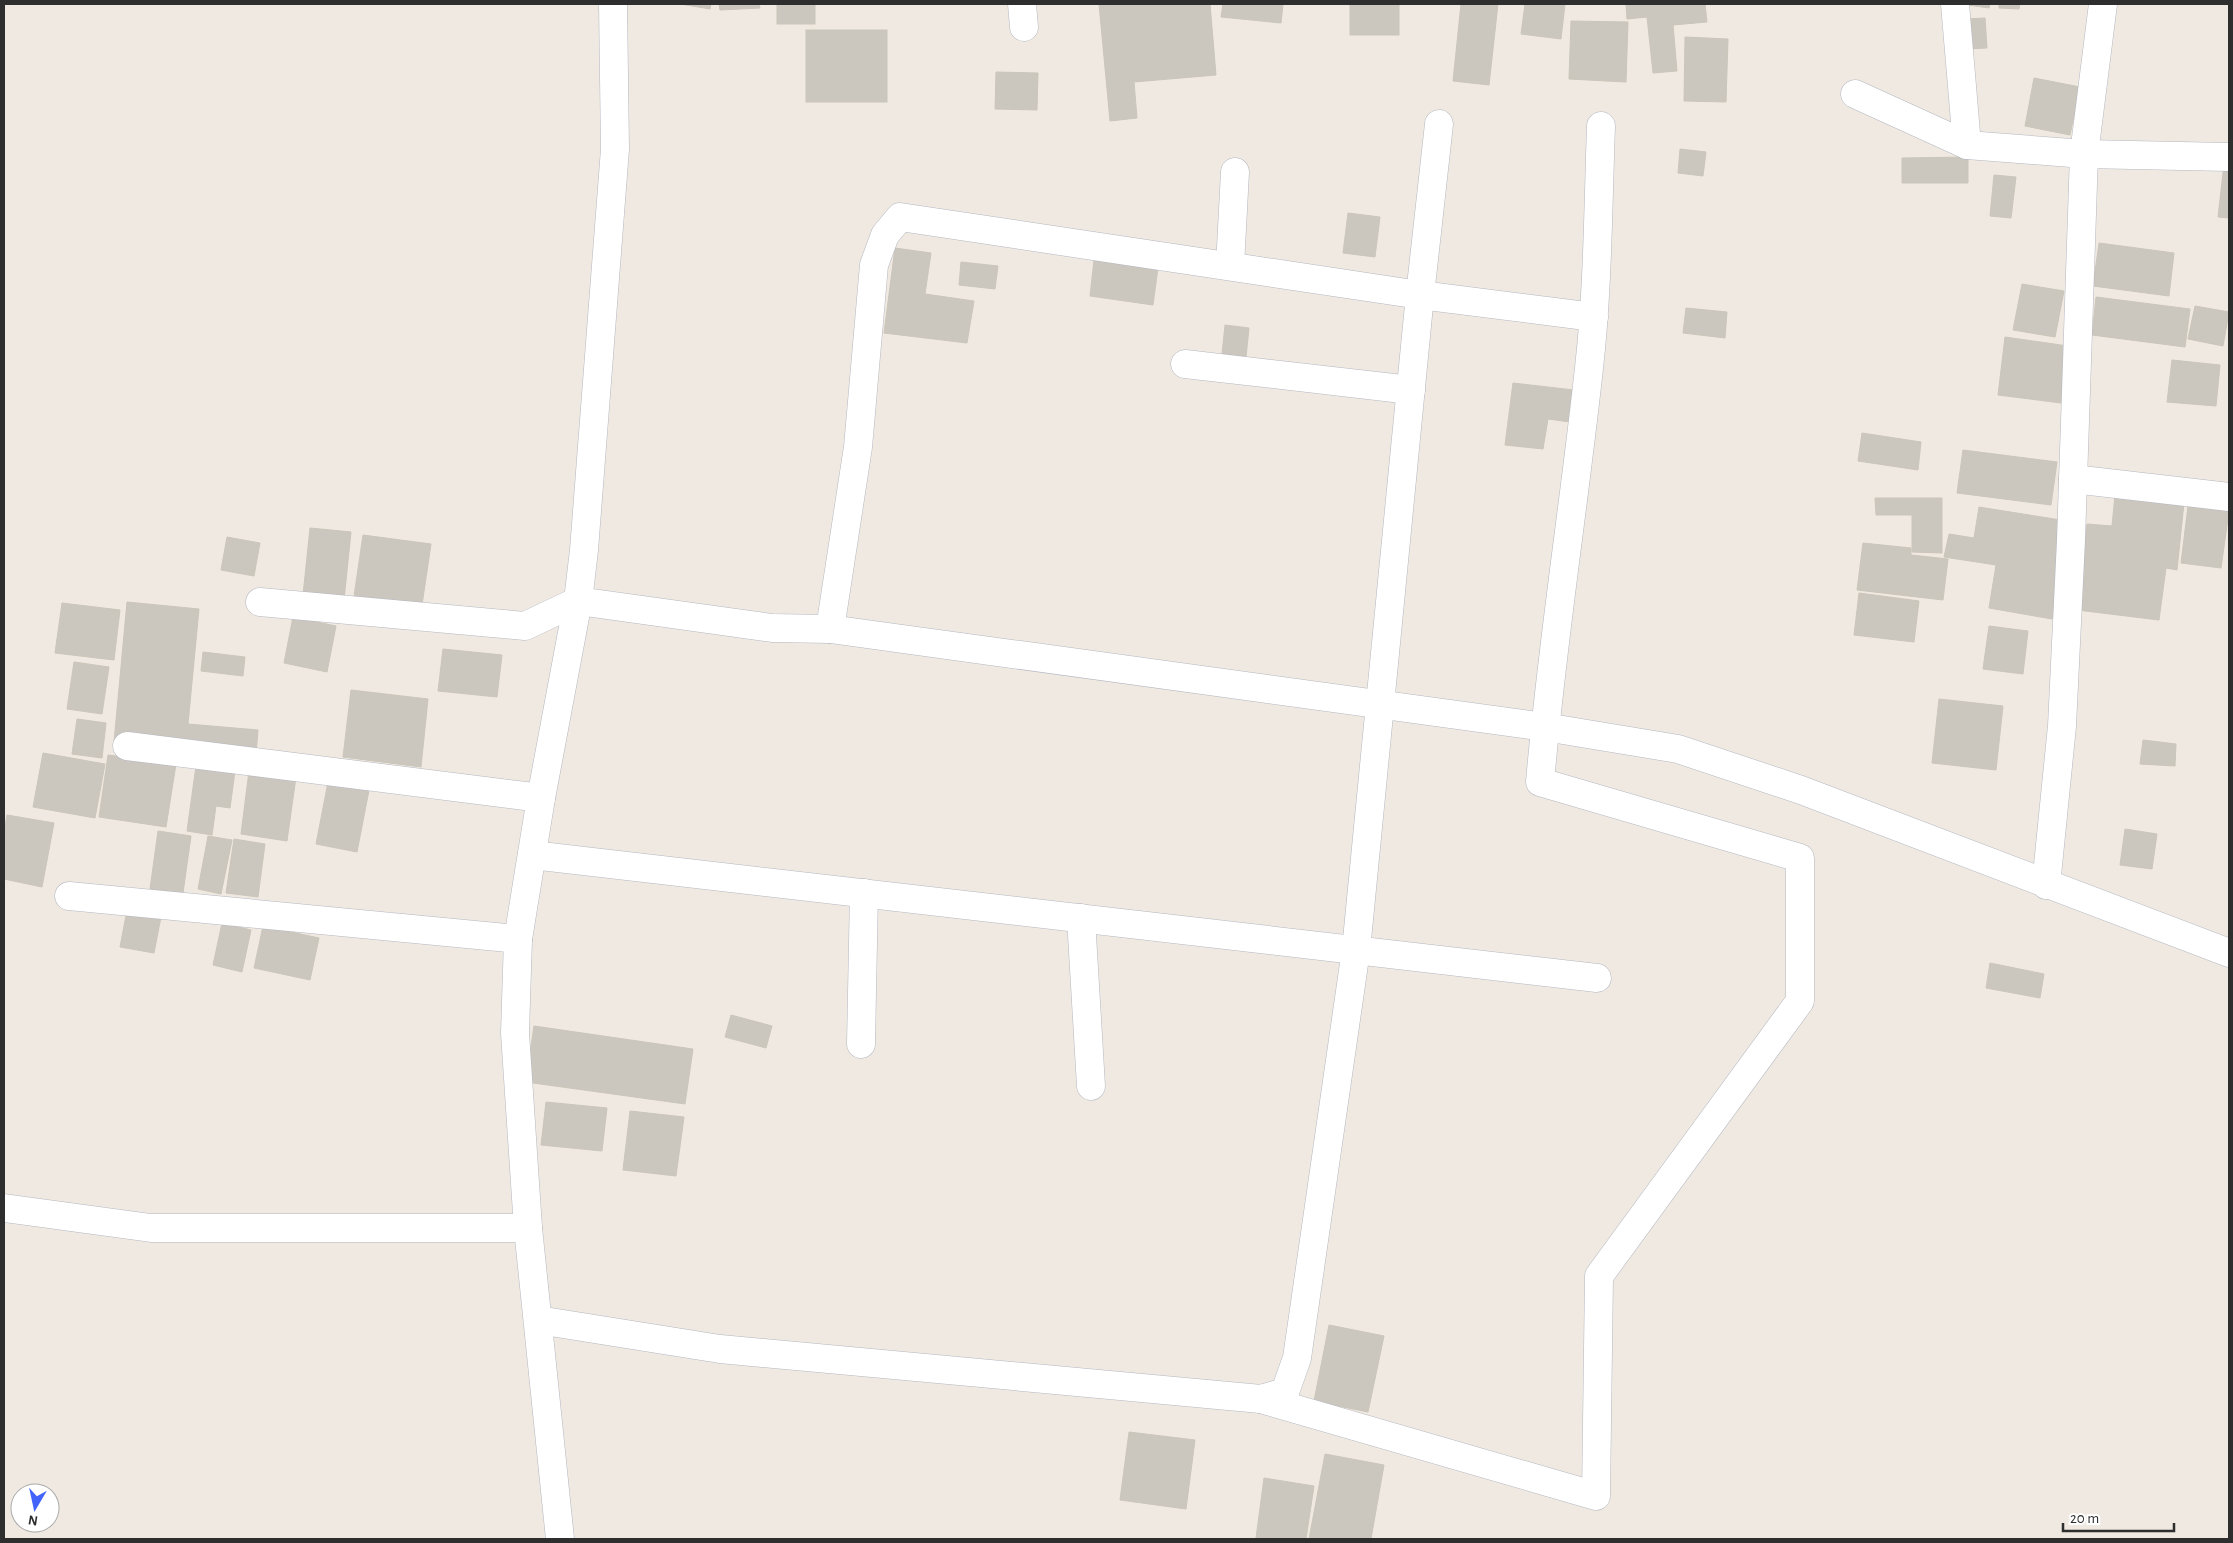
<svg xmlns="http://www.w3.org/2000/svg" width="2233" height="1543" viewBox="0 0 2233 1543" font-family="'Alegreya Sans',sans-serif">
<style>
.building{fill:#cbc7bf;stroke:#cbc5ba}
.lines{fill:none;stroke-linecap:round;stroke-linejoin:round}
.minor-casing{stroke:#b4b7c1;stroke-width:29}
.tertiary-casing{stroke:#b4b7c1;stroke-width:29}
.minor{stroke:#fff;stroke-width:28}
.tertiary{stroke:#fff;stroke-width:28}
</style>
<rect width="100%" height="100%" fill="#efe9e1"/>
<g class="building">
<path d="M 680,4 L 711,4 L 710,9 Z"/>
<path d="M 719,4 L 759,4 L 760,8 L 720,10 Z"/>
<rect x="777" y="4" width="38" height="20"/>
<path d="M 1099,4 L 1210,4 L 1216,75 L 1134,82 L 1137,118 L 1110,121 Z"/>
<path d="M 1223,4 L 1283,4 L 1281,23 L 1221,17 Z"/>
<rect x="1350" y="4" width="49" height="31"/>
<path d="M 1461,4 L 1498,4 L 1489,85 L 1453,81 Z"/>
<path d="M 1525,4 L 1565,4 L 1561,39 L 1521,34 Z"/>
<path d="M 1626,4 L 1705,4 L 1707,22 L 1673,25 L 1677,71 L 1653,73 L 1647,17 L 1627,19 Z"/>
<path d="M 1961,4 L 1990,4 L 1989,8 Z"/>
<path d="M 1999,4 L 2020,4 L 2019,9 L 1999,8 Z"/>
<path d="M 1985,18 L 1987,48 L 1966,49 L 1965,19 Z"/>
<path d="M 1571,21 L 1628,22 L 1626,82 L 1569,79 Z"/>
<rect x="806" y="30" width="81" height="72"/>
<path d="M 1685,37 L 1728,39 L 1726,102 L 1684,101 Z"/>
<path d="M 996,72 L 1038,73 L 1037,110 L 995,109 Z"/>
<path d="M 2034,78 L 2080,87 L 2070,135 L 2025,126 Z"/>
<path d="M 1680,149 L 1706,152 L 1703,176 L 1678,173 Z"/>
<path d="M 1968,157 L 1968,183 L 1902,183 L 1902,158 Z"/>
<path d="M 2224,164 L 2229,165 L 2229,218 L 2218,217 Z"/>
<path d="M 1994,175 L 2016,177 L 2011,218 L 1990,216 Z"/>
<path d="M 1348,213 L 1380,217 L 1375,257 L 1343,253 Z"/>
<path d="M 2099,243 L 2174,253 L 2169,296 L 2093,286 Z"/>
<path d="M 895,248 L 931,253 L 925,294 L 974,301 L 967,343 L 884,333 Z"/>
<path d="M 1095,251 L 1159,260 L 1153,305 L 1090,296 Z"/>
<path d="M 961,262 L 998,266 L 995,289 L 959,285 Z"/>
<path d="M 2022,284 L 2064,291 L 2055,337 L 2013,330 Z"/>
<path d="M 2096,297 L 2190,309 L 2185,347 L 2092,335 Z"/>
<path d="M 2195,306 L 2229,312 L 2223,346 L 2188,339 Z"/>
<path d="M 1686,308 L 1727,312 L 1725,338 L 1683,333 Z"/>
<path d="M 1225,325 L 1249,328 L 1246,357 L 1222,354 Z"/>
<path d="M 2005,337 L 2068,346 L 2061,403 L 1998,395 Z"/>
<path d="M 2172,360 L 2220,365 L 2216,406 L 2167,402 Z"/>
<path d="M 1513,383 L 1574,390 L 1570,422 L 1548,419 L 1543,449 L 1505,445 Z"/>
<path d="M 1862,433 L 1921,442 L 1918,470 L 1858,461 Z"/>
<path d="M 1963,450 L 2057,462 L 2051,505 L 1957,493 Z"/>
<path d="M 2115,495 L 2184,503 L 2177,570 L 2166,568 L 2159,620 L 2077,610 L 2087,524 L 2112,526 Z"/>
<path d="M 1875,498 L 1942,498 L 1942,553 L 1912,552 L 1912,515 L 1876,515 Z"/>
<path d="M 2188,506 L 2229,511 L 2221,568 L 2181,563 Z"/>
<path d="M 1979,507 L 2067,521 L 2052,619 L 1989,608 L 1996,565 L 1944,557 L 1949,534 L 1974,538 Z"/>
<path d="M 310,528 L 351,532 L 344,600 L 303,595 Z"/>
<path d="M 363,535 L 431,544 L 421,612 L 353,603 Z"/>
<path d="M 227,537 L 260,543 L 254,576 L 221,570 Z"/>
<path d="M 1863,543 L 1911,548 L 1911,555 L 1948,559 L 1943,600 L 1857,590 Z"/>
<path d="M 1859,593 L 1919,601 L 1914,642 L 1854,635 Z"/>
<path d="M 127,602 L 199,609 L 188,724 L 258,730 L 256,755 L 114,742 Z"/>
<path d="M 62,603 L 120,610 L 114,660 L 55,653 Z"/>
<path d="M 293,617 L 336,626 L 327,672 L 284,663 Z"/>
<path d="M 1989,626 L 2028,631 L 2023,674 L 1983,669 Z"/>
<path d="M 443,649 L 502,655 L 497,697 L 438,691 Z"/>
<path d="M 203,652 L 245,657 L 243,676 L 201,671 Z"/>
<path d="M 74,662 L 109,667 L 102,714 L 67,709 Z"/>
<path d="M 351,690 L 428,699 L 421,767 L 343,757 Z"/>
<path d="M 1939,699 L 2003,706 L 1996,770 L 1932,763 Z"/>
<path d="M 77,719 L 106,723 L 102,758 L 72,754 Z"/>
<path d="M 2143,740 L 2176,744 L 2175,766 L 2140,764 Z"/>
<path d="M 43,753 L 105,764 L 95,818 L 33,807 Z"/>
<path d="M 108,755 L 176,764 L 166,827 L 99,817 Z"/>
<path d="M 196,766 L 235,771 L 230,808 L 216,806 L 212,835 L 187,831 Z"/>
<path d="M 249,771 L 296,777 L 287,841 L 241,834 Z"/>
<path d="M 329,777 L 370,785 L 357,852 L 316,844 Z"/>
<path d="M 7,815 L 54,823 L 42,887 L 4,879 L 4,834 Z"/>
<path d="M 2125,829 L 2157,834 L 2152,869 L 2120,865 Z"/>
<path d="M 158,831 L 191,836 L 183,893 L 150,889 Z"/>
<path d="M 208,836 L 232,840 L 221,894 L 198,889 Z"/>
<path d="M 234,839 L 265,844 L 258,897 L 226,893 Z"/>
<path d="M 127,910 L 161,917 L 154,953 L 120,947 Z"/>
<path d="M 222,923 L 251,930 L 242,972 L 213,965 Z"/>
<path d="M 263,926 L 319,938 L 310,980 L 254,968 Z"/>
<path d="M 1990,963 L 2044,974 L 2040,998 L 1986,988 Z"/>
<path d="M 731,1015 L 772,1026 L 766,1048 L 725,1037 Z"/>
<path d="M 534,1026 L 693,1049 L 685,1104 L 526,1082 Z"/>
<path d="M 546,1102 L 607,1108 L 602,1151 L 541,1145 Z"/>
<path d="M 630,1111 L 684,1117 L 676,1176 L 623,1170 Z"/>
<path d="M 1329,1325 L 1384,1336 L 1368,1412 L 1314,1401 Z"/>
<path d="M 1129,1432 L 1195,1440 L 1186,1509 L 1120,1500 Z"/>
<path d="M 1325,1454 L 1384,1465 L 1371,1539 L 1309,1539 Z"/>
<path d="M 1264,1478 L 1314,1486 L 1306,1539 L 1256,1538 Z"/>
</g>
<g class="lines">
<g class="minor-casing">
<g id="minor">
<path d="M 1022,4 L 1024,27"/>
<path d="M 1955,4 L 1967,145 L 2084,154 L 2229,157"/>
<path d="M 1855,94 L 1967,145"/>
<path d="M 1230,266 L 1235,172"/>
<path d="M 1185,364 L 1411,390"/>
<path d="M 2073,479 L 2229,497"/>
<path d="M 260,602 L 525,626 L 578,601 L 772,628 L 830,629 L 1545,727 L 1678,749 L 1801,790 L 2229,953"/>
<path d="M 830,629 L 858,447 L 874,265 L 885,235 L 900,217 L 1420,295 L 1594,317"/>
<path d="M 127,746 L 541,798"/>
<path d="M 532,855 L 1597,978"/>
<path d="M 2046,885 L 2062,726 L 2071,540 L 2084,154 L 2103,4"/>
<path d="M 69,896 L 518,939"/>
<path d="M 1081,918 L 1091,1086"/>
<path d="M 861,1044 L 864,893"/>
<path d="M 4,1208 L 151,1228 L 528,1228"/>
<path d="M 538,1320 L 720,1349 L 1261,1399 L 1285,1392 L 1297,1358 L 1356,950 L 1420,295 L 1439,124"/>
<path d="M 1261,1399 L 1596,1496 L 1599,1276 L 1800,1001 L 1800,858 L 1540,782 C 1552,643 1574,506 1589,368 C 1598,288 1598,207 1601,126"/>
</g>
</g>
<g class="tertiary-casing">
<path id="tertiary" d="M 560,1539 L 528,1228 L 515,1033 L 518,939 L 541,798 L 578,601 L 584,550 L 615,149 L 613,4"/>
</g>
<use href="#minor" class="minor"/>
<use href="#tertiary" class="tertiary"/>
</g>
<rect width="2233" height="1543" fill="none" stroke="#2e2e2e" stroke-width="10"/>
<g transform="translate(35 1508) rotate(189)"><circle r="24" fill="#ffffff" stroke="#ababab"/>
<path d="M0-4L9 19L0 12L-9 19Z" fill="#4264fb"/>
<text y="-8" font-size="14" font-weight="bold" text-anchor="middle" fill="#2e2e2e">N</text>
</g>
<path d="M2063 1523v8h111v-8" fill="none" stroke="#2e2e2e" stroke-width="2.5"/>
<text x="2070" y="1523" font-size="15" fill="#2e2e2e" stroke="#ffffff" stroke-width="4" paint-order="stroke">20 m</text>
</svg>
